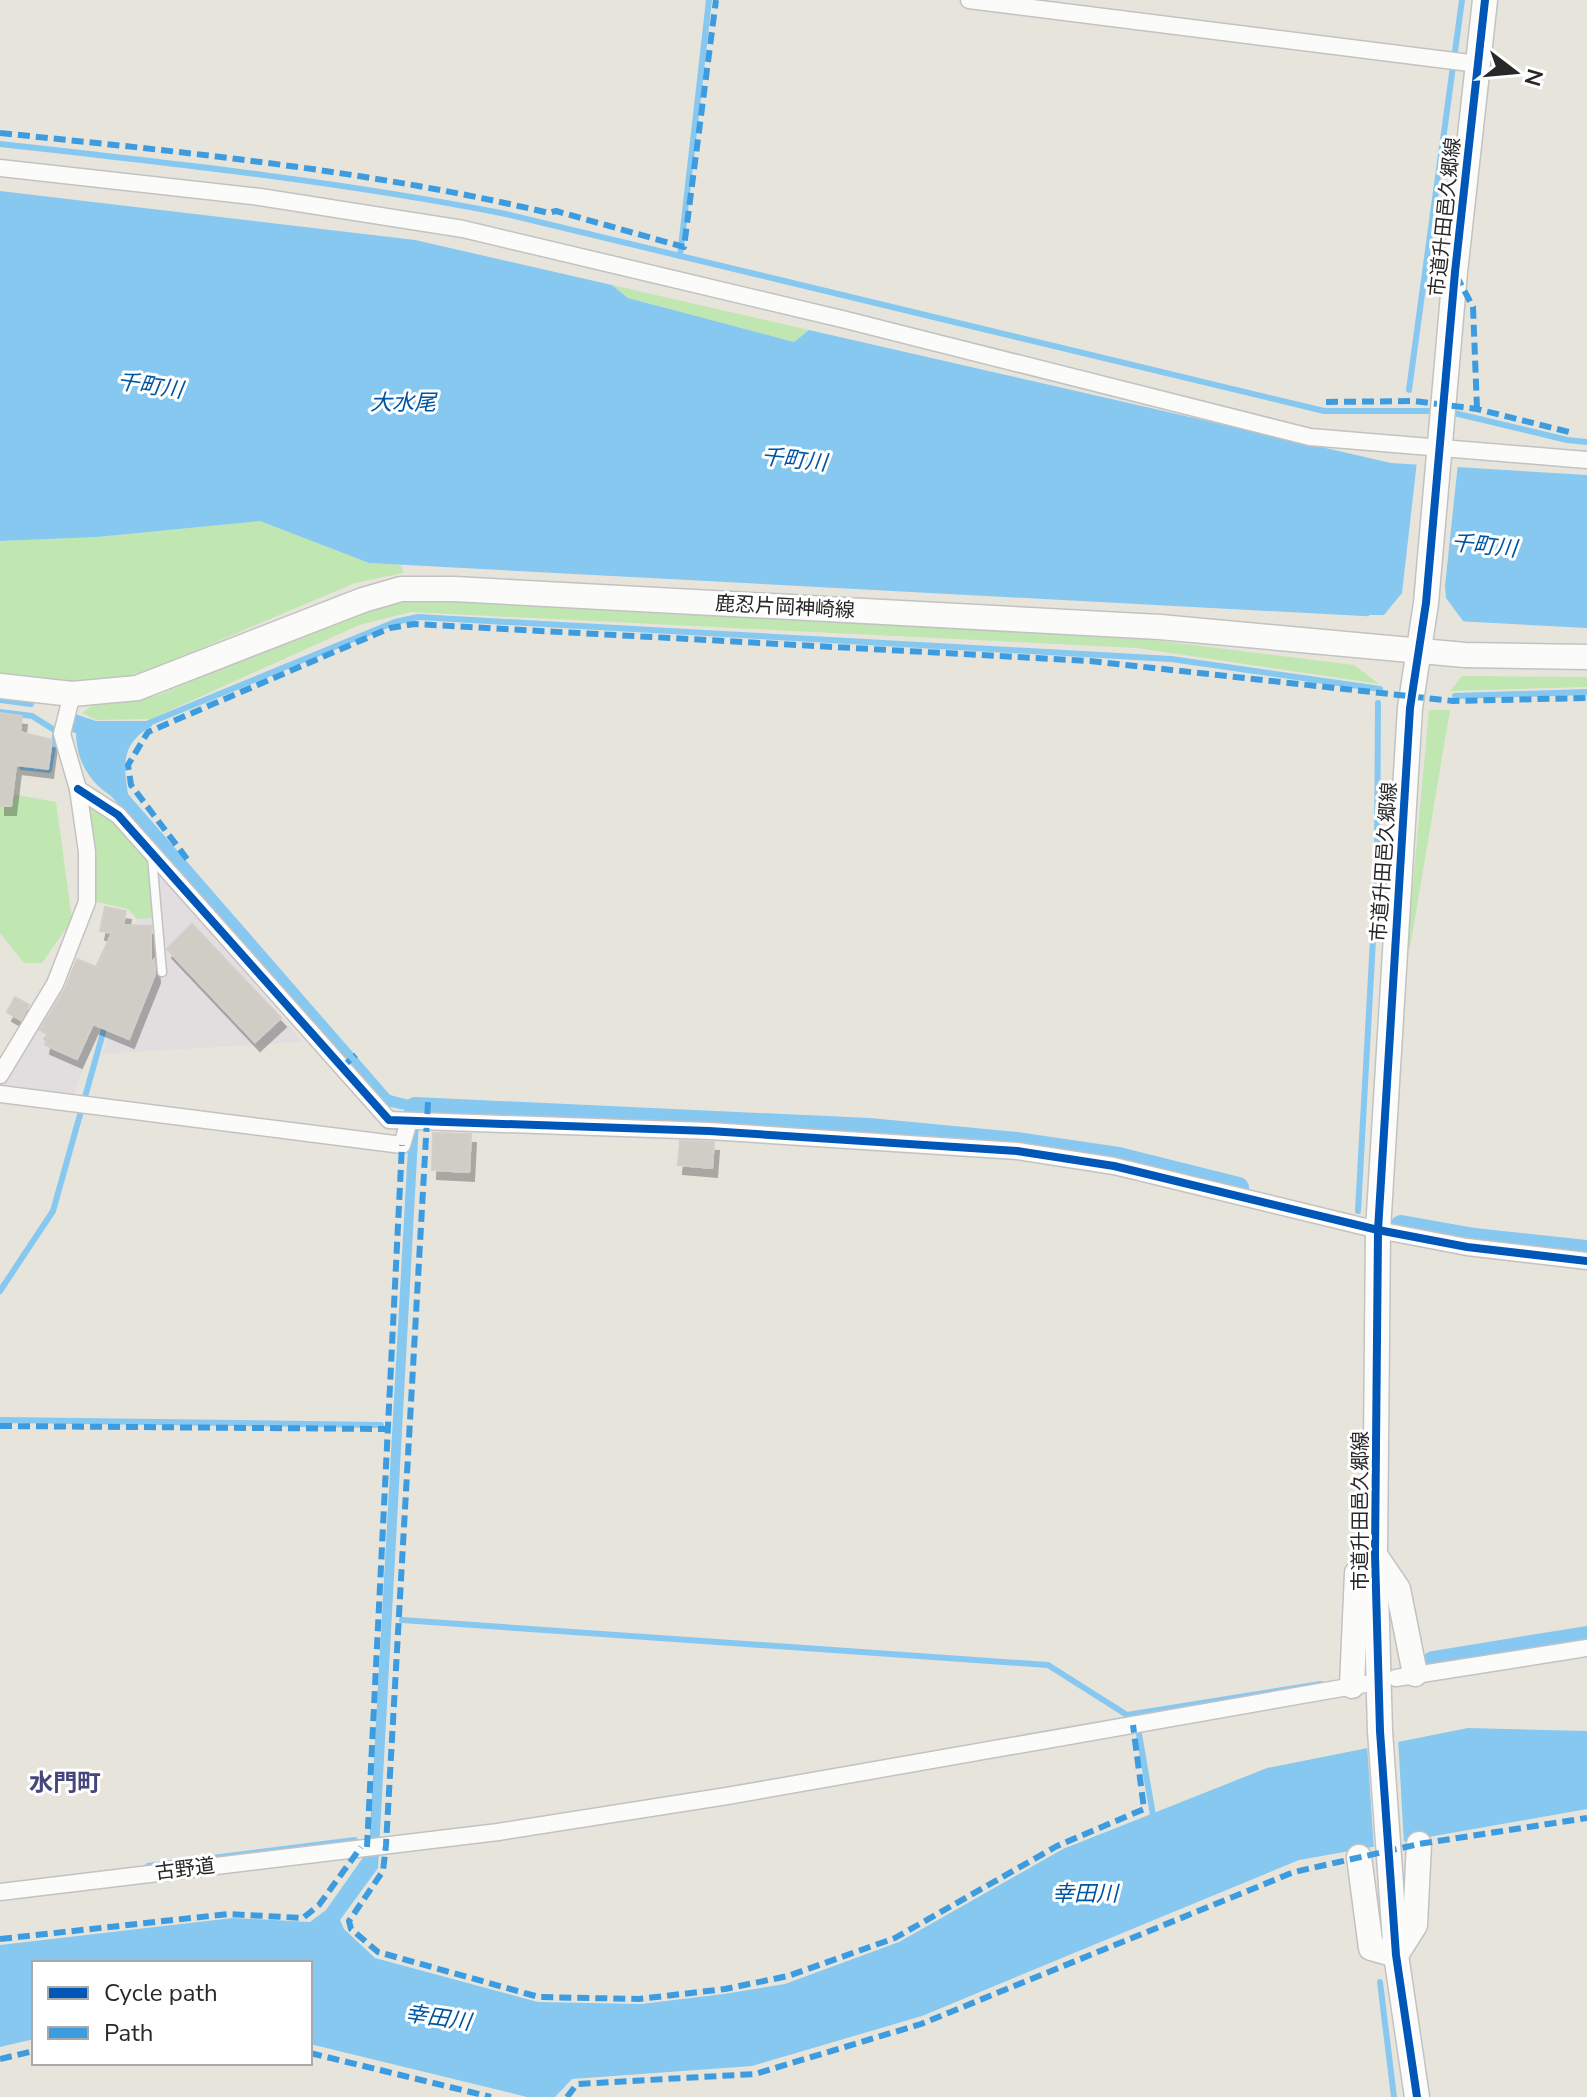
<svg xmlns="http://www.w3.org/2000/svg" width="1587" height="2097" viewBox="0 0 1587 2097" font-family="'Nunito Sans','Noto Sans JP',sans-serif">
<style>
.industrial{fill:#e2dee0}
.green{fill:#c0e7b1}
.water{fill:#87c8f1}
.pier{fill:#e7e4dc}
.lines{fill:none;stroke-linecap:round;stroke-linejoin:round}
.stream{stroke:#87c8f1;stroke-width:6}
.canal{stroke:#87c8f1;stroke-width:22}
.building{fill:#d0cdc7;stroke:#d2cfc8;stroke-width:2;filter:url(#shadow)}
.lane-casing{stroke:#c3c2c3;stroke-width:11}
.street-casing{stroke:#c3c2c3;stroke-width:19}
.secondary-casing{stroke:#c3c2c3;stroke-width:27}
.lane{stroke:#fbfbfa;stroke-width:8}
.street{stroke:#fbfbfa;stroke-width:16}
.secondary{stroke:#fbfbfa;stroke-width:24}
.quiet{stroke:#3d9ce0;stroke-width:6;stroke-dasharray:12 6;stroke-linecap:butt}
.cycleway-casing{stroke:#fff;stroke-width:13}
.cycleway{stroke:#0057b8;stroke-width:8}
.labels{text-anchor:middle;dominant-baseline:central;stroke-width:6;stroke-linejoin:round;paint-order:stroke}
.street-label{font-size:20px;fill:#282828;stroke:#fff}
.water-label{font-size:22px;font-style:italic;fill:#0055a3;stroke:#fff}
.quarter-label{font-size:24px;font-weight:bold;fill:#44467c;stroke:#fff}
</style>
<defs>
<filter id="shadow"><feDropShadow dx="5" dy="9" stdDeviation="0" flood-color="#0004"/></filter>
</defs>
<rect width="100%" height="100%" fill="#e7e4dc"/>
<g class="industrial">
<path d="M 147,855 L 303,1042 L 102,1054 L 130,966 L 137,919 L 152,918 Z"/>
<path d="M 58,988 L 79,996 L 114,988 L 72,1098 L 0,1088 Z"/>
</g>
<g class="green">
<path d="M 612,285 L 809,330 L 794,342 L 628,298 Z"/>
<path d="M 260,521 L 369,563 L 401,565 L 403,573 L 355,583 L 157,667 L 122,678 L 67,685 L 0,677 L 0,541 L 97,537 Z"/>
<path d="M 417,599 L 1137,638 L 1354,665 L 1379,684 L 1137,648 L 411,612 L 359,625 L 151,719 L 96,720 L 82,713 L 91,706 L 159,695 L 359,610 Z"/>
<path d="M 1462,676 L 1587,677 L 1587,687 L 1450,691 Z"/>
<path d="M 1429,710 L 1450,710 L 1410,948 L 1407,948 Z"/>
<path d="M 0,792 L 56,802 L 72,920 L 42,963 L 24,963 L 0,933 Z"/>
<path d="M 95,803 L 147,855 L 153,918 L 137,919 L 128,909 L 92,901 L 87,809 Z"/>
</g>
<g class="water">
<path d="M 0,191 L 415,240 L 612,285 L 628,298 L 794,342 L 809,330 L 1391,463 L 1587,475 L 1587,628 L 369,563 L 260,521 L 97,537 L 0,541 Z"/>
<path d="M 63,710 L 96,721 L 151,721 L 152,726 C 122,743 123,763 128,794 L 390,1095 L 420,1103 L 378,1868 L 340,1920 L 344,1929 L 375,1958 L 538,2002 L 641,2004 L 724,1994 L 785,1984 L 899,1942 L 1063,1849 L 1267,1768 L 1468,1728 L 1587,1731 L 1587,1809 L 1299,1860 L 922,2016 L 752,2066 L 572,2079 L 555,2097 L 527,2097 L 310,2044 L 310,1963 L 34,1963 L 34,2039 L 0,2047 L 0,1945 L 233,1918 L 310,1922 L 326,1910 L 369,1849 L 410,1111 L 386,1106 L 110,795 C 89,782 76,759 76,733 L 57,729 Z"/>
</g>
<g class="pier">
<path d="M 1417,461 L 1458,463 L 1445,586 L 1446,598 L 1466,625 L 1369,619 L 1369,615 L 1384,615 L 1402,593 Z"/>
<path d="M 1398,1738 L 1404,1844 L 1374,1850 L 1367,1744 Z"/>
</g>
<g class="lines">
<g class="stream">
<path d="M 0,144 C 170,163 338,181 506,214 L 1324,411 L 1439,411"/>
<path d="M 680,256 L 709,0"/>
<path d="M 1409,390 L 1462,0"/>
<path d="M 1450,412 L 1567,440 L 1587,442"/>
<path d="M 1455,696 L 1587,692"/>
<path d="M 0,700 L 31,704"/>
<path d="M 0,712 L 32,716 L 56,731 L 49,770 L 22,767"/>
<path d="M 144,725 L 395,622 L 418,617 L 1171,659 L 1380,689"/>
<path d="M 1358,1211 L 1377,867 L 1378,703"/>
<path d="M 0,1291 L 53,1211 L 106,1022"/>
<path d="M 0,1420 L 381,1425"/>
<path d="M 402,1620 L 1048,1665 L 1127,1715 L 1321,1684"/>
<path d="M 1139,1734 L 1154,1821"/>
<path d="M 148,1866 L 355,1840"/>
<path d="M 1380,1982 L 1394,2097"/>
</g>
<g class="canal">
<path d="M 415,1108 L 869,1129 L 1016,1143 L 1118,1158 L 1238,1188"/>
<path d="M 1401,1226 L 1474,1239 L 1587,1251"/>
<path d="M 1433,1662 L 1587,1637"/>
</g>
</g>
<g class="building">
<path d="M 0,713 L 22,716 L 20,732 L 52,740 L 48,769 L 16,765 L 11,806 L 0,806 Z"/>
<path d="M 105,907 L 126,911 L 123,925 L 151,926 L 151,963 L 154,960 L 155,974 L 129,1039 L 93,1024 L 77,1059 L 45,1045 L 47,1034 L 40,1030 L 65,989 L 77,959 L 96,967 L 112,933 L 100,931 Z"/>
<path d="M 192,924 L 281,1018 L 255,1042 L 167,949 Z"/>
<path d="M 15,997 L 29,1005 L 21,1020 L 7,1012 Z"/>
<path d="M 433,1133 L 471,1134 L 469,1172 L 432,1170 Z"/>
<path d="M 680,1141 L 714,1142 L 712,1168 L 678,1165 Z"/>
</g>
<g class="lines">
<g class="lane-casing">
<path id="lane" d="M 152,857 L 162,972"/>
</g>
<g class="street-casing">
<g id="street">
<path d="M 969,0 L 1478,64"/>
<path d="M 0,168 L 260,197 L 463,229 L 842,319 L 1310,437 L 1587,460"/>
<path d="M 78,789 L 118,815 L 389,1120 L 709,1131 L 1017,1151 L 1114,1166 L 1378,1230 L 1467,1247 L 1587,1261"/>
<path d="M 0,1075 L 55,984 L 87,902 L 87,852 L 78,789 L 62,734 L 72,694"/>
<path d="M 0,1094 L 402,1145 L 409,1121"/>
<path d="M 1396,1678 L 1587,1648"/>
<path d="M 0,1892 L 498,1832 L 727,1796 L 1365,1684"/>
</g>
</g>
<g class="secondary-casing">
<g id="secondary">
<path d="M 0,686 L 72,694 L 137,688 L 363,600 L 401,589 L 454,589 L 1160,627 L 1465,655 L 1587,657"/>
<path d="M 1375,1555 L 1398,1589 L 1415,1674"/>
<path d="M 1352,1686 L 1357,1573 L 1375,1555"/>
<path d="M 1359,1857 L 1371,1948 L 1396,1955"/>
<path d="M 1396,1955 L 1415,1925 L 1419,1844"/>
<path d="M 1417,2097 L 1396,1955 L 1380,1731 L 1375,1555 L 1378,1230 L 1410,708 L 1426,603 L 1455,272 L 1485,0"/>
</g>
</g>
<use href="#lane" class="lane"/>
<use href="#street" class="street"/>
<use href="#secondary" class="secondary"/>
<g class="quiet">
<path d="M 0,133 C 184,152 368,170 549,213 L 556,211 L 684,247 L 716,0"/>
<path d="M 1456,275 L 1473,307 L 1477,409"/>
<path d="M 1326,402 L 1414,401 L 1477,409 L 1573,433"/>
<path d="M 187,859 L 131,785 L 128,765 L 148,732 L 390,628 L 414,624 L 1090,661 L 1453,701 L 1587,698"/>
<path d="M 341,1068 L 356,1055"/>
<path d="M 428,1102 L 386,1845 L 383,1871 L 349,1921 L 351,1929 L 378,1952 L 539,1997 L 639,1999 L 725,1989 L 788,1976 L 895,1938 L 1057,1846 L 1144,1809 L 1133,1725"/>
<path d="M 0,1426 L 388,1429"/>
<path d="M 367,1847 L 402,1145"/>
<path d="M 0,1939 L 228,1914 L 303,1918 L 319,1905 L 361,1847"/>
<path d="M 310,2053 L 491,2097"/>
<path d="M 0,2059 L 34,2051"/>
<path d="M 567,2097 L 577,2084 L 755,2074 L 921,2024 L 1294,1872 L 1419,1844 L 1587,1818"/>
</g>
<g class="cycleway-casing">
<g id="cycleway">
<path d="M 78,789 L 118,815 L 389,1120 L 709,1131 L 1017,1151 L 1114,1166 L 1378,1230 L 1467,1247 L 1587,1261"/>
<path d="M 1417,2097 L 1396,1955 L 1380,1731 L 1375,1555 L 1378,1230 L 1410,708 L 1426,603 L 1455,272 L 1485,0"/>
</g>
</g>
<use href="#cycleway" class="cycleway"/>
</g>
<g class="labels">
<g class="street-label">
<text transform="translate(1445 217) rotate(-84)">市道升田邑久郷線</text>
<text transform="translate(785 607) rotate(3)">鹿忍片岡神崎線</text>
<text transform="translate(1384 862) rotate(-86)">市道升田邑久郷線</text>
<text transform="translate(1360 1511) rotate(-90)">市道升田邑久郷線</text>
<text transform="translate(185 1869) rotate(-7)">古野道</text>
</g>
<g class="water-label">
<text transform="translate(150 386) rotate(8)">千町川</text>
<text x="403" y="403">大水尾</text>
<text transform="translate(794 460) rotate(6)">千町川</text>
<text transform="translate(1484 546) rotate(6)">千町川</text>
<text x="1085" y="1894">幸田川</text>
<text transform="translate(438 2018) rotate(8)">幸田川</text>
</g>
<g class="quarter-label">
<text x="65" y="1783">水門町</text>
</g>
</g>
<rect x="32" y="1961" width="280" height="104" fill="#ffffff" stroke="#a9a9a9" stroke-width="2"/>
<rect x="48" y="1987" width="40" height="12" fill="#0057b8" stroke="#a9a9a9" stroke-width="2"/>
<text x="104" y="2001" font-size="24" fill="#282828">Cycle path</text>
<rect x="48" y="2027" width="40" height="12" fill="#3d9ce0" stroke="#a9a9a9" stroke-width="2"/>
<text x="104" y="2041" font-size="24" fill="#282828">Path</text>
<g transform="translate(1515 72) rotate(106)" stroke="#ffffff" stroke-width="6" paint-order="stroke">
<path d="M0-6L14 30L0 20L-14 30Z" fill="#282828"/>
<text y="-12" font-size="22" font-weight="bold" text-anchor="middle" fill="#282828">N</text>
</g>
</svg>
